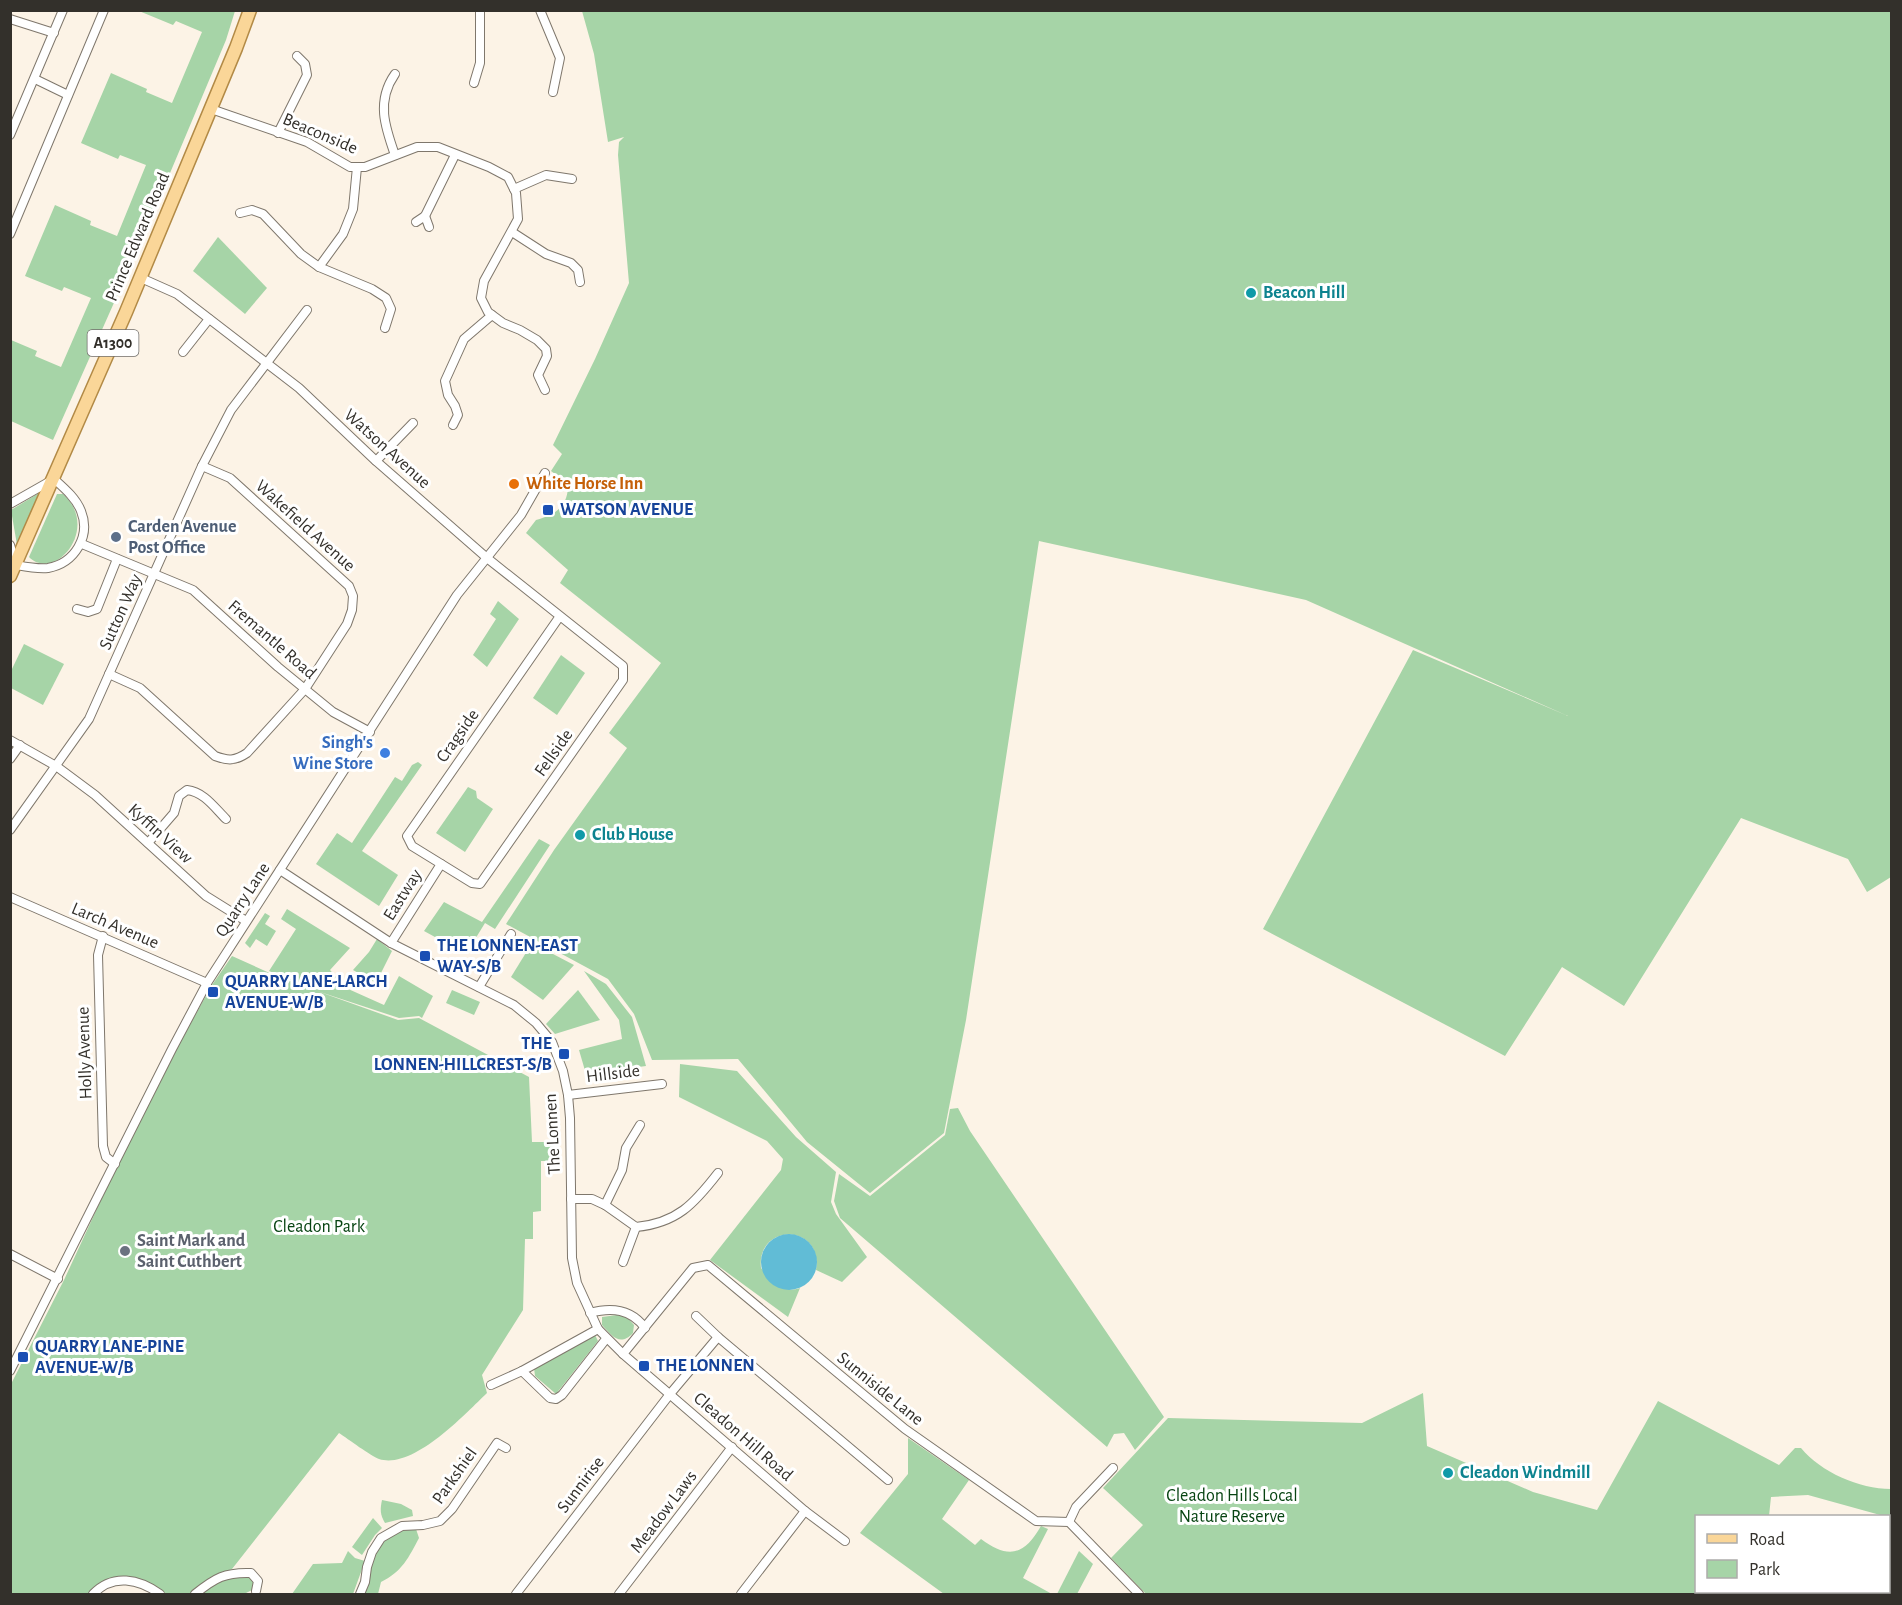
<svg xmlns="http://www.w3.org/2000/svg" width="1902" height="1605" viewBox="0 0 1902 1605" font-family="'Alegreya Sans',sans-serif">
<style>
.green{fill:#a6d4a7}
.water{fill:#61bcd6}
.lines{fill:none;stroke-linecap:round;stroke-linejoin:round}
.street-casing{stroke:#7f776c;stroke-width:10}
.primary-casing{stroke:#b28a46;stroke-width:15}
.street{stroke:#fff;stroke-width:8}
.primary{stroke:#fad698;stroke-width:12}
.culture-dot{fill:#0f9aa8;stroke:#fff;stroke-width:2}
.food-dot{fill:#e8710a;stroke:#fff;stroke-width:2}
.transit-dot{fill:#1a4fb4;stroke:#fff;stroke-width:2}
.service-dot{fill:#5c6f8a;stroke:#fff;stroke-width:2}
.shop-dot{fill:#3f7fe0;stroke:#fff;stroke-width:2}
.worship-dot{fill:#6b7280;stroke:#fff;stroke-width:2}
.labels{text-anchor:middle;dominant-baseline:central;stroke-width:6;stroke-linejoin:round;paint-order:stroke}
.shield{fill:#fff;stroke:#706e6b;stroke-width:1.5}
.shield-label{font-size:16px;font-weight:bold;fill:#33302b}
.street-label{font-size:18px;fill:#33302b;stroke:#fff}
.culture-label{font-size:18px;font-weight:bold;fill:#0d838f;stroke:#fff;text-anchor:start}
.food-label{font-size:18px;font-weight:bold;fill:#c56008;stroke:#fff;text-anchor:start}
.transit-label{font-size:18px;font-weight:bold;fill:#164399;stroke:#fff;text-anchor:start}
.service-label{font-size:18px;font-weight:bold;fill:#4e5e75;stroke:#fff;text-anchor:start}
.shop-label{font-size:18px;font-weight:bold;fill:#366cbe;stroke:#fff;text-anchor:end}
.park-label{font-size:18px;fill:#074412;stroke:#fff}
.worship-label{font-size:18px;font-weight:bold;fill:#5b616d;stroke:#fff;text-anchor:start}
</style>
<rect width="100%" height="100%" fill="#fcf3e6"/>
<g class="green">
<path d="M 139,11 L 235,11 L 226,40 L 141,242 L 53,440 L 11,421 L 11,340 L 37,351 L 35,356 L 61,367 L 91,298 L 64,287 L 62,291 L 25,276 L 55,205 L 91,221 L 90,225 L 117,236 L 146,165 L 120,155 L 118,159 L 81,143 L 111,73 L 147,89 L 146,92 L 172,103 L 202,32 L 176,21 L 173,25 Z"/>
<path d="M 582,11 L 1891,11 L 1891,877 L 1867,892 L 1848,859 L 1741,818 L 1624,1006 L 1562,967 L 1505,1056 L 1263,929 L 1413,650 L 1568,716 L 1306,600 L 1039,541 L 966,1020 L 944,1133 L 870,1193 L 807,1142 L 738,1059 L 652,1060 L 634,1014 L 608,979 L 506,924 L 554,850 L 627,748 L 609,733 L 661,663 L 560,583 L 568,570 L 526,533 L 536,520 C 554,515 567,508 568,487 L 559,477 L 551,471 L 562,454 L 553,445 L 595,359 L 629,283 L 618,155 L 619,142 L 624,137 L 608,142 L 594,54 Z"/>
<path d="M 218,237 L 267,288 L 245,314 L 193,271 Z"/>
<path d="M 39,493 L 17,545 L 11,510 Z"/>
<path d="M 57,494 L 63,494 C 101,528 55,583 29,557 Z"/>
<path d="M 498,601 L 519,619 L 487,667 L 473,655 L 496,619 L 490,614 Z"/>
<path d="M 24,644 L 64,664 L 43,705 L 11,688 L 11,671 Z"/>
<path d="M 561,655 L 585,673 L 557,715 L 533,698 Z"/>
<path d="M 418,762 L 422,765 L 362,851 L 398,875 L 379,906 L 316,864 L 337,833 L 352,843 L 395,777 L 402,781 L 412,765 Z"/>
<path d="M 468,787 L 476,791 L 477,798 L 493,809 L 465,852 L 436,833 Z"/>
<path d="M 539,839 L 550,845 L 495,929 L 485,923 L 466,954 L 424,931 L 444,902 L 482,922 Z"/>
<path d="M 287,909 L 350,948 L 330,970 L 346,988 L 384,1005 L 399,976 L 433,996 L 422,1018 L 419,1016 L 399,1018 L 317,991 L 398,1020 L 419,1018 L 529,1077 L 532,1142 L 553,1142 L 553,1161 L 541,1161 L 541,1211 L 533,1212 L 533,1239 L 525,1239 L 523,1310 L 482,1375 L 487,1393 C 464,1415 413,1470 379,1459 C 371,1456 348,1439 339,1433 L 232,1569 L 213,1577 L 191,1594 L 167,1594 L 143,1580 L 124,1576 L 105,1581 L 88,1594 L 11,1594 L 10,1386 L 64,1280 L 107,1187 L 174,1053 L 212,985 L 232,956 L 274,975 L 307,987 L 269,971 L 296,929 L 281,919 Z"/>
<path d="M 265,913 L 270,916 L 265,924 L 276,931 L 267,946 L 256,939 L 250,948 L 245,943 Z"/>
<path d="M 377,939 L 392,951 L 376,983 L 353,970 L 369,952 Z"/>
<path d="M 532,943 L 574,965 L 543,1000 L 511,977 Z"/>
<path d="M 584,971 L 606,984 L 632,1017 L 646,1066 L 586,1074 L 579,1050 L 622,1039 L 619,1020 Z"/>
<path d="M 452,990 L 480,1002 L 474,1015 L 446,1003 Z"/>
<path d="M 578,990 L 600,1020 L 555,1034 L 546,1024 Z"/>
<path d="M 680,1064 L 737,1071 L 796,1137 L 836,1172 L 831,1202 L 836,1214 L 867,1257 L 842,1282 L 816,1270 C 823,1223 756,1223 761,1268 C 773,1281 781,1294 800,1288 L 788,1317 L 710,1260 L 781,1170 L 783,1159 L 767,1141 L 679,1097 Z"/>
<path d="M 958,1108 L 970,1131 L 1164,1417 L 1135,1450 L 1124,1433 L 1114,1434 L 1107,1447 L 840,1218 L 834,1201 L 839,1174 L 870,1196 L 945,1135 L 950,1109 Z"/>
<path d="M 617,1315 L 627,1317 L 634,1325 L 633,1333 C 620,1347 612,1336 602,1325 L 602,1317 Z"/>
<path d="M 595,1335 L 598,1341 L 556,1394 L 535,1376 L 534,1368 Z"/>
<path d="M 1423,1393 L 1427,1446 L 1533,1492 L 1597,1510 L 1658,1401 L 1779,1465 L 1795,1448 L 1801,1448 C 1821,1472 1859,1489 1891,1489 L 1891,1518 L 1808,1495 L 1771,1497 L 1769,1516 L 1696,1516 L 1696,1592 L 1760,1592 L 1760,1594 L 1146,1594 L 1111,1558 L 1143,1525 L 1103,1488 L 1168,1418 L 1362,1423 Z"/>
<path d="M 908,1438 L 969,1480 L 942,1519 L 975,1545 L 981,1539 C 1008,1559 1024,1556 1041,1526 L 1048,1529 L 1023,1578 L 1052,1594 L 944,1594 L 860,1533 L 908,1474 Z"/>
<path d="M 382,1500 L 401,1504 L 412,1510 L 413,1516 L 385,1523 C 380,1515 380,1509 382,1500 Z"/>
<path d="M 373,1518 L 382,1528 L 375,1535 L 362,1555 L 352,1547 Z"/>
<path d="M 416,1529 L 419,1538 C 409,1557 402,1572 381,1582 L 378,1594 L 364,1594 C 375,1560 371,1532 416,1529 Z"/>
<path d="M 348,1551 L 355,1558 L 365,1561 L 353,1594 L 292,1594 L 313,1564 L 342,1563 Z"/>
<path d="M 1079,1551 L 1093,1564 L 1077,1594 L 1057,1594 Z"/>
<path d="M 233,1576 L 249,1576 L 256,1582 L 254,1589 L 244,1594 L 200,1594 L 215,1584 Z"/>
</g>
<circle class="water" cx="789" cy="1262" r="28"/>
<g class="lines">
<g class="street-casing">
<g id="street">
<path d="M 540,10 L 560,58 L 553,92"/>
<path d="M 10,19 L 54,33"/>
<path d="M 395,74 C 376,101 385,127 395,155"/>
<path d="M 35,79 L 68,95"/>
<path d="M 474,83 L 480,63 L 480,10"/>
<path d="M 211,109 L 307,142 L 350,167 L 365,167 L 417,147 L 438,147 L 489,167 L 508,177 L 516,193 L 518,219 L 484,281 L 481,298 L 488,312 L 503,323 L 520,330 L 537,340 L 546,349 L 547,356 L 538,375 L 545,390"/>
<path d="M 278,133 L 307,75 L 305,64 L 297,56"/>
<path d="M 10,135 L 63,10"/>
<path d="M 514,189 L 546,175 L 572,179"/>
<path d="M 240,213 L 252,210 L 263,214 L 301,254 L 319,267 L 372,289 L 386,298 L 391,309 L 385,328"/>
<path d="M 425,216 L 429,227"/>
<path d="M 416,222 L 425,216 L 455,155"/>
<path d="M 512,232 L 546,254 L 571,263 L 578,270 L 580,282"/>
<path d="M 10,234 L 104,10"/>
<path d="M 319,267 L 343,234 L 353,209 L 357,167"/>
<path d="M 141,278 L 177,294 L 299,388 L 376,461 L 487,558 L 623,666 L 623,680 L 480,884 L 472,883 L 412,846 L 407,836 L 560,616"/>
<path d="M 183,352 L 209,319"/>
<path d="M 453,425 L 458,415 L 455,406 L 448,395 L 445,381 L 464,339 L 492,315"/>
<path d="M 376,461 L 413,423"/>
<path d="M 10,504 L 54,479 C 64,488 76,498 81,511 C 91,536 75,563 48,568 C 37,569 27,567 16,565 L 10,545"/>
<path d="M 82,544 L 193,590 L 278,667 L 333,712 L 370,732"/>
<path d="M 77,609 L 88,612 L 97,609 L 117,559"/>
<path d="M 109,674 L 140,688 L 215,756 C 228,761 235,761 247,753 L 305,689 L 347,624 L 352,610 L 353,596 L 349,586 L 230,478 L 202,466"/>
<path d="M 10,740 L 56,766 L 95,795 L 206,896 L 246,921"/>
<path d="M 10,759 L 20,745"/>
<path d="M 10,830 L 89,719 L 202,466 L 231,410 L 307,310"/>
<path d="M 148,843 L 174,813 L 179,796 L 187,790 C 204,792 214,807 226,819"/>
<path d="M 280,870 L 391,943 L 514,1005 L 536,1023 L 552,1042 L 563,1071 L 568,1095 L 570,1118 L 572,1258 L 577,1283 L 598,1329 L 623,1354 L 805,1511 L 845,1541"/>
<path d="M 10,897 L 207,983"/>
<path d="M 103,936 L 98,955 L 103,1146 L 106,1157 L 115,1164"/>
<path d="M 391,943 L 441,864"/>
<path d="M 479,987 L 511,934"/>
<path d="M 568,1095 L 662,1084"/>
<path d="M 571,1199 L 592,1199 L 605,1205 L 636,1227 C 677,1223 694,1204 718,1173"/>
<path d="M 605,1205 L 622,1170 L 626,1148 L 640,1125"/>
<path d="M 10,1254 L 58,1279"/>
<path d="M 623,1262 L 636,1227"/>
<path d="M 590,1313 C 612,1307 631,1309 645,1328"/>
<path d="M 696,1316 L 718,1337"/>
<path d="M 598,1329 L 522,1371 L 550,1398 L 556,1399 L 562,1395 L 606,1339"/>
<path d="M 623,1354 L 693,1268 L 708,1265 L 905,1429 L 1036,1521 L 1069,1522 L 1139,1594"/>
<path d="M 10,1371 L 172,1049 L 207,983 L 457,595 L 521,515 L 545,473"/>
<path d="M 491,1385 L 522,1371"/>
<path d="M 1069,1522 L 1076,1507 L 1113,1468"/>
<path d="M 93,1594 C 113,1573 139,1579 160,1594"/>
<path d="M 195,1594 C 215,1578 225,1572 251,1573 L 258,1581 L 256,1591"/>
<path d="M 360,1594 L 365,1582 L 367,1567 L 372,1552 L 381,1538 L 402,1526 L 423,1525 L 440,1521 L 452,1509 L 497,1443 L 506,1448"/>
<path d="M 516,1594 L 670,1394 L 718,1337 L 888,1480"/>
<path d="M 619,1594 L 732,1447"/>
<path d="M 741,1594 L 805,1511"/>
</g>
</g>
<g class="primary-casing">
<path id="primary" d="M 10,576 L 126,312 L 236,48 L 250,10"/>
</g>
<use href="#street" class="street"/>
<use href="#primary" class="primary"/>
</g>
<g class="culture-dot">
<circle cx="1251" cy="293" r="6"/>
<circle cx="580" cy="835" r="6"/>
<circle cx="1448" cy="1473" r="6"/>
</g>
<circle class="food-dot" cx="514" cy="484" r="6"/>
<g class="transit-dot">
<rect x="542" y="504" width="12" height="12" rx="3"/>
<rect x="419" y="950" width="12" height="12" rx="3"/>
<rect x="207" y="986" width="12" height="12" rx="3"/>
<rect x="558" y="1048" width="12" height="12" rx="3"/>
<rect x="17" y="1351" width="12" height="12" rx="3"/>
<rect x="638" y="1360" width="12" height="12" rx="3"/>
</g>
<circle class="service-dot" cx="116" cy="537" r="6"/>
<circle class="shop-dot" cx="385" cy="753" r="6"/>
<circle class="worship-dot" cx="125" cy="1251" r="6"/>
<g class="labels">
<rect class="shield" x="87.5" y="330" width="51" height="26" rx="4.5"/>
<g class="shield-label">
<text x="113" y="343">A1300</text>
</g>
<g class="street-label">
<text transform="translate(320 134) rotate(23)">Beaconside</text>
<text transform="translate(138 237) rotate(-67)">Prince Edward Road</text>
<text transform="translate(387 449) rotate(42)">Watson Avenue</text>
<text transform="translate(305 526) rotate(42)">Wakefield Avenue</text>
<text transform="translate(121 612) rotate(-66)">Sutton Way</text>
<text transform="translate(272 640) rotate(41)">Fremantle Road</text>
<text transform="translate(458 736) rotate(-55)">Cragside</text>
<text transform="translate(554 753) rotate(-55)">Fellside</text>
<text transform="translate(160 834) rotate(42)">Kyffin View</text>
<text transform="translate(403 895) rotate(-58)">Eastway</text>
<text transform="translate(243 900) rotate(-57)">Quarry Lane</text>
<text transform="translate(115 926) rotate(23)">Larch Avenue</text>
<text transform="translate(85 1053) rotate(-92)">Holly Avenue</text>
<text transform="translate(613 1074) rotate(-7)">Hillside</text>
<text transform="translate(553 1134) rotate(-93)">The Lonnen</text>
<text transform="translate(880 1389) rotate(39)">Sunniside Lane</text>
<text transform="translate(743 1437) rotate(41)">Cleadon Hill Road</text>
<text transform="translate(455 1476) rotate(-55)">Parkshiel</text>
<text transform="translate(581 1485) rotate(-53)">Sunnirise</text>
<text transform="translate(664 1512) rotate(-53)">Meadow Laws</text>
</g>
<g class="culture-label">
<text x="1263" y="293">Beacon Hill</text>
<text x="592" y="835">Club House</text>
<text x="1460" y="1473">Cleadon Windmill</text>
</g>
<g class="food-label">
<text x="526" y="484">White Horse Inn</text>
</g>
<g class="transit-label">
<text x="560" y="510">WATSON AVENUE</text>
<text x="437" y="946">THE LONNEN-EAST<tspan x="437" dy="21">WAY-S/B</tspan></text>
<text x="225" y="982">QUARRY LANE-LARCH<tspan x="225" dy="21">AVENUE-W/B</tspan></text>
<text x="552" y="1044" text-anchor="end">THE<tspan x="552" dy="21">LONNEN-HILLCREST-S/B</tspan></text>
<text x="35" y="1347">QUARRY LANE-PINE<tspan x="35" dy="21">AVENUE-W/B</tspan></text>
<text x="656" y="1366">THE LONNEN</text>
</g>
<g class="service-label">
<text x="128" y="527">Carden Avenue<tspan x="128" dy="21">Post Office</tspan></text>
</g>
<g class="shop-label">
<text x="373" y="743">Singh's<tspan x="373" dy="21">Wine Store</tspan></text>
</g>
<g class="park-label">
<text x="319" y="1227">Cleadon Park</text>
<text x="1232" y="1496">Cleadon Hills Local<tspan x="1232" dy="21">Nature Reserve</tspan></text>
</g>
<g class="worship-label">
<text x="137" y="1241">Saint Mark and<tspan x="137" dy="21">Saint Cuthbert</tspan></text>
</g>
</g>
<rect width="1902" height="1605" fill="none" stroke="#33302b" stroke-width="24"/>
<rect x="1695" y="1515" width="195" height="78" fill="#ffffff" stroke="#adacaa" stroke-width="1.5"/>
<rect x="1707" y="1534" width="30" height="9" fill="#fad698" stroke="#adacaa" stroke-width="1.5"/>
<text x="1749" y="1545" font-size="18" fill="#33302b">Road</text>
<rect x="1707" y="1560" width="30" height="18" fill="#a6d4a7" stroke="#adacaa" stroke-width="1.5"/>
<text x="1749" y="1575" font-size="18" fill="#33302b">Park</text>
</svg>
